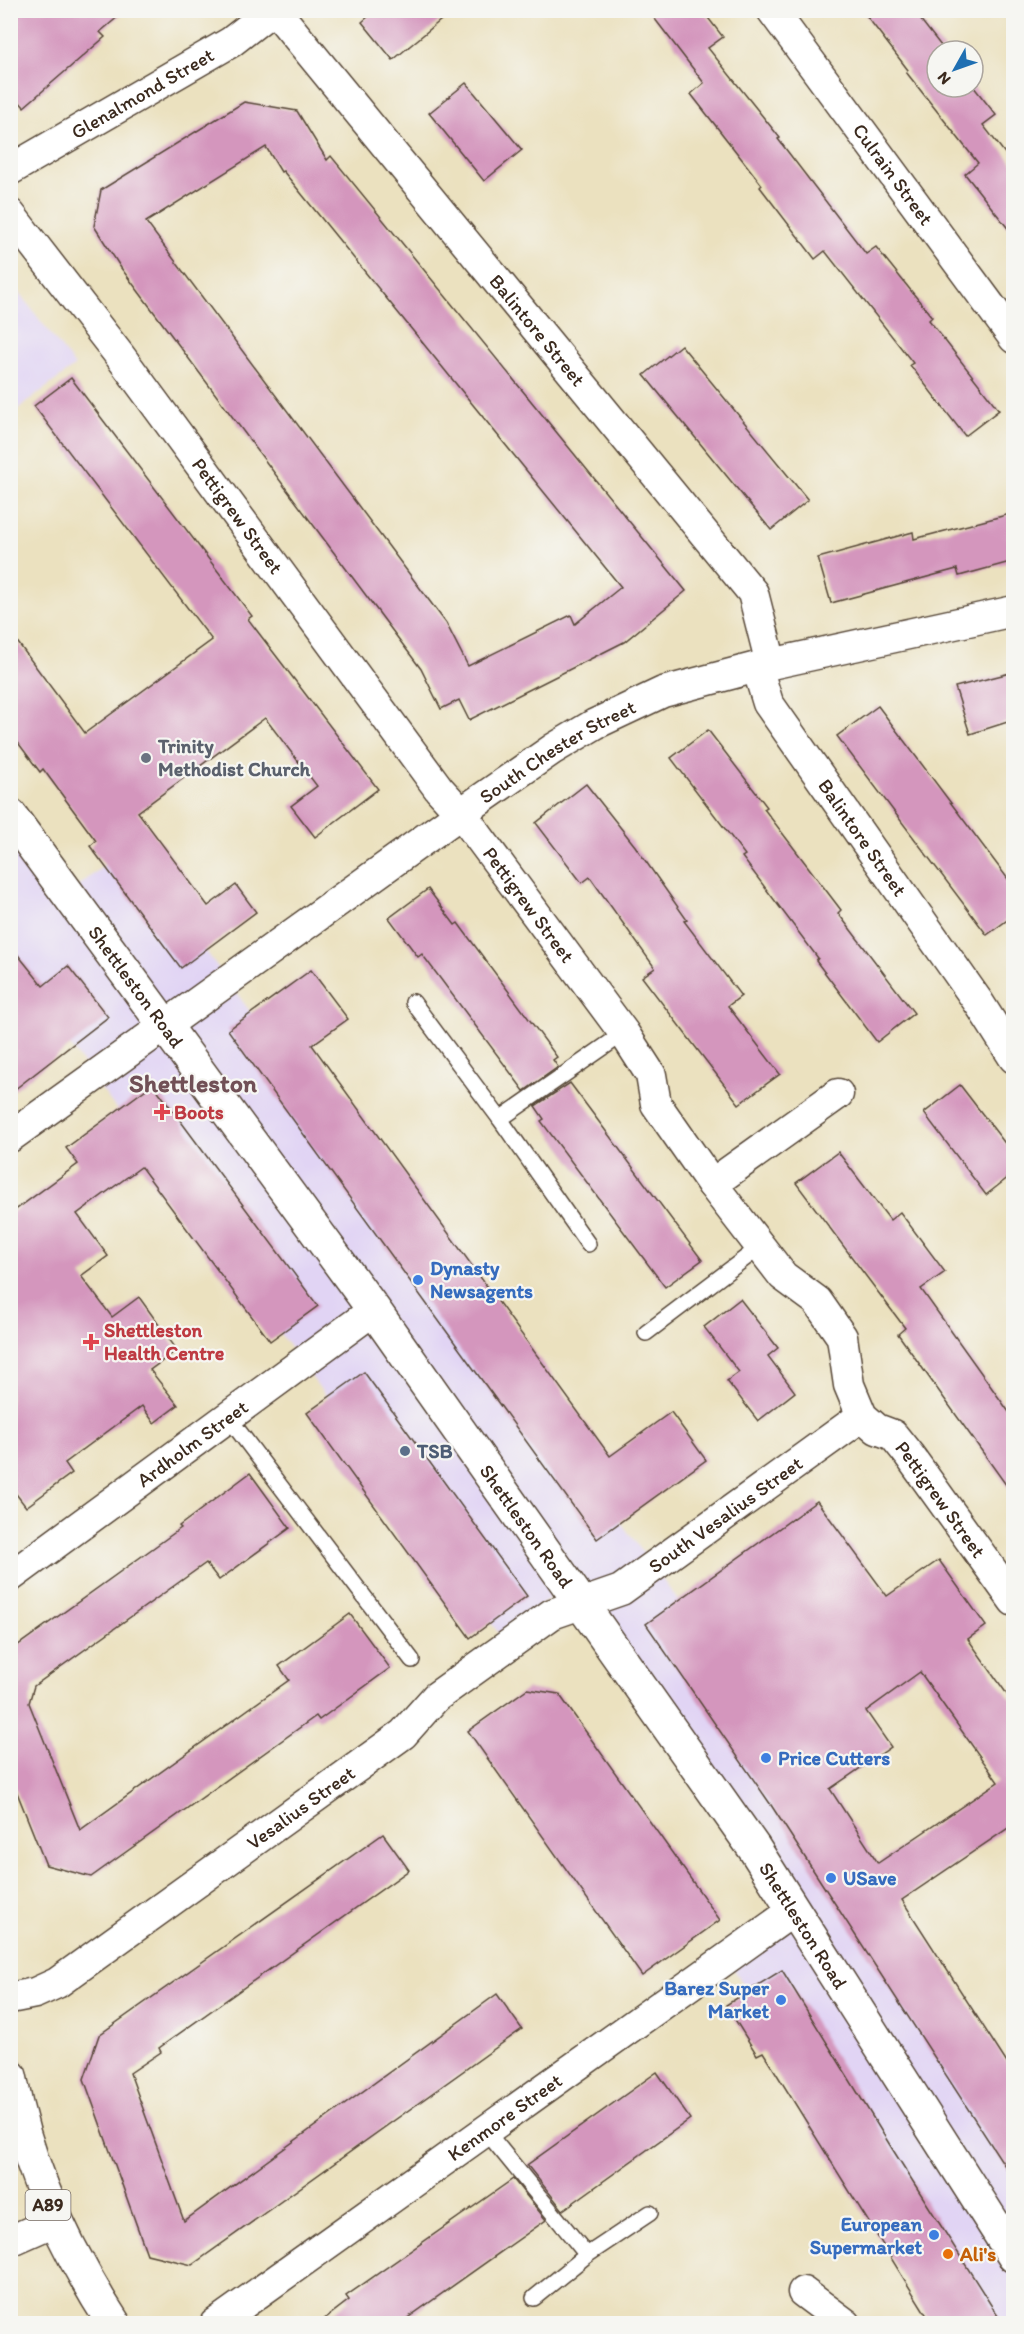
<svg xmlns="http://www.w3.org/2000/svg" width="1024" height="2334" viewBox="0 0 1024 2334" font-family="Itim,sans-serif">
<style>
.built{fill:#e1d4f4}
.building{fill:#d496bd;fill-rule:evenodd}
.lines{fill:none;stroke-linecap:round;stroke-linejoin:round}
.service-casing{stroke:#554536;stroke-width:18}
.minor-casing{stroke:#554536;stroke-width:33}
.tertiary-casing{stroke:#554536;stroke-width:36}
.primary-casing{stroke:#554536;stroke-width:36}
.service{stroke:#fff;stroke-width:15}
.minor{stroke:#fff;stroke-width:30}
.tertiary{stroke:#fff;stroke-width:33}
.primary{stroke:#fff;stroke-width:33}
.worship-dot{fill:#6b7280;stroke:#f6f6f2;stroke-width:2}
.health-dot{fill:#e0444e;stroke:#f6f6f2;stroke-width:2}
.shop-dot{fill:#3f7fe0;stroke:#f6f6f2;stroke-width:2}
.service-dot{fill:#5c6f8a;stroke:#f6f6f2;stroke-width:2}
.food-dot{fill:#e8710a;stroke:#f6f6f2;stroke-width:2}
.labels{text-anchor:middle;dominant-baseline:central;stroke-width:4.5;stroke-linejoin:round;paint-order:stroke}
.shield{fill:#f6f6f2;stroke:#73675e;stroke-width:1.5}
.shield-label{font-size:18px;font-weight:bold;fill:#3b2a1e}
.street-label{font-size:20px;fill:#3b2a1e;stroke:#f6f6f2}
.worship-label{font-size:20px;font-weight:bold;fill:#5b616d;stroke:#f6f6f2;text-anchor:start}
.health-label{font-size:20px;font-weight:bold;fill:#be3a42;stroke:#f6f6f2;text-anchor:start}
.shop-label{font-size:20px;font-weight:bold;fill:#366cbe;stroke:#f6f6f2;text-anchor:start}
.service-label{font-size:20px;font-weight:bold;fill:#4e5e75;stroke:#f6f6f2;text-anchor:start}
.food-label{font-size:20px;font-weight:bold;fill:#c56008;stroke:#f6f6f2;text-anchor:start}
.district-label{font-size:26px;font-weight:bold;fill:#715056;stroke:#f6f6f2}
</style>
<rect width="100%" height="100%" fill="#f6f6f2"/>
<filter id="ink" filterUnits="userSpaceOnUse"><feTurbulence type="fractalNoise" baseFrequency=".0167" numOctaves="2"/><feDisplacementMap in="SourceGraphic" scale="12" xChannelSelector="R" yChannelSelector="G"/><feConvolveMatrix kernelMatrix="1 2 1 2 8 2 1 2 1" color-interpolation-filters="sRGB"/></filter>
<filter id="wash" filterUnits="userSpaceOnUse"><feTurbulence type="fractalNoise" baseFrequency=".008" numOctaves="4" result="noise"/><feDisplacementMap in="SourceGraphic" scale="24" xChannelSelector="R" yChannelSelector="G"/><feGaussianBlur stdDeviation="1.35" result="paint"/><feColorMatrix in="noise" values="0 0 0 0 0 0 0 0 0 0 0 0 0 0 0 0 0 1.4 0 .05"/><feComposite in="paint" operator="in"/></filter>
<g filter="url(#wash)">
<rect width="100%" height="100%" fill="#ebe1bf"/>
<g class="built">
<path d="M 11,282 L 75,366 L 11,414 Z"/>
<path d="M 10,799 L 76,888 L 129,845 L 689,1616 L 1013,2109 L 1013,2323 L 960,2323 L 733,1968 L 805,1914 L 574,1580 L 500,1635 L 11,965 Z"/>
</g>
<g id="blocks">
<g class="building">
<path d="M 10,10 L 126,10 L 100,32 L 105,37 L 24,107 L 10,91 Z"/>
<path d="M 376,10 L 453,10 L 393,60 L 362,22 Z"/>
<path d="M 648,10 L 702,10 L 723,37 L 708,48 L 780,138 L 778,139 L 866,254 L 876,247 L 932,317 L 929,320 L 999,410 L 965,436 L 910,365 L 913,363 L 825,251 L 815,259 L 760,187 L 762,185 L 691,94 L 704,83 Z"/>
<path d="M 862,10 L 913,10 L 945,51 L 937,51 L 937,87 L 973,86 L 996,115 L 983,125 L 1014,165 L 1014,236 L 965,174 L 978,163 L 906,72 L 908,70 Z"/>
<path d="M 466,83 L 522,150 L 484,181 L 429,113 Z"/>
<path d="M 244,102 L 297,111 L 327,160 L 331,156 L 686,591 L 624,642 L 469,720 L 459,700 L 441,709 L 421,669 L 121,268 L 94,226 L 101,190 ZM 266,147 L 281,172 L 283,171 L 621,587 L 575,624 L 571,615 L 468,666 L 446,623 L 146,222 Z"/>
<path d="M 681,345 L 808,500 L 771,530 L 644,375 Z"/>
<path d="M 71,378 L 252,616 L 248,619 L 378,789 L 315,837 L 291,806 L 317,786 L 265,718 L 138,812 L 208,906 L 236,885 L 256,912 L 181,968 L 90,846 L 96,841 L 43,769 L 40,772 L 10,732 L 10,632 L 85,733 L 212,640 L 34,406 Z"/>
<path d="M 1014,513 L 1014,561 L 959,576 L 957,569 L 831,603 L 818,558 L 913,532 L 914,539 Z"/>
<path d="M 1014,672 L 1014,720 L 970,734 L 955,687 Z"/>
<path d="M 878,706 L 1014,887 L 1014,915 L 987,935 L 837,736 Z"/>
<path d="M 708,730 L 767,807 L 764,809 L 841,910 L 838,913 L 914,1013 L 877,1042 L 816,961 L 818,958 L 742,857 L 745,855 L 671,758 Z"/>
<path d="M 586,784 L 635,846 L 687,920 L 684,921 L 741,996 L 728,1006 L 780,1074 L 739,1104 L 642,977 L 655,968 L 590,877 L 582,883 L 536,823 Z"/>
<path d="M 428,889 L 455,925 L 458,923 L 557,1057 L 553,1060 L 558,1067 L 524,1091 L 422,954 L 418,957 L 389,918 Z"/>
<path d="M 10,945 L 43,986 L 68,966 L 108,1017 L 10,1093 Z"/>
<path d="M 311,970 L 348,1019 L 312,1045 L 610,1456 L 671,1412 L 706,1460 L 597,1539 L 228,1030 Z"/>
<path d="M 570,1083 L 702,1260 L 665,1287 L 541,1121 L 544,1119 L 535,1106 Z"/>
<path d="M 153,1084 L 318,1306 L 270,1341 L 141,1167 L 77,1214 L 108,1256 L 81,1276 L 112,1317 L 139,1297 L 177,1350 L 150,1370 L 178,1405 L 154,1423 L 142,1406 L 65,1463 L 72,1473 L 26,1507 L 10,1486 L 10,1214 L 78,1164 L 66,1148 Z"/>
<path d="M 960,1085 L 1014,1155 L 1014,1173 L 986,1195 L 924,1113 Z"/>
<path d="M 838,1152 L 890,1220 L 900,1212 L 945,1272 L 921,1289 L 1014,1419 L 1014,1496 L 898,1334 L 905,1328 L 796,1183 Z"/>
<path d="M 740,1299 L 778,1348 L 768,1356 L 795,1392 L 758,1421 L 727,1381 L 739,1372 L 704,1327 Z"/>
<path d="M 364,1372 L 527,1596 L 470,1638 L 307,1413 Z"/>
<path d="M 250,1473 L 290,1528 L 219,1580 L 206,1563 L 34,1686 L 29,1703 L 80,1830 L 289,1680 L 279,1666 L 350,1614 L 390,1668 L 319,1720 L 316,1716 L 91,1877 L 46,1865 L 10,1775 L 10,1651 L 181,1528 L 179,1526 Z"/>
<path d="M 817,1501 L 887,1596 L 939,1560 L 986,1626 L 968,1639 L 1014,1704 L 1014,1824 L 902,1900 L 1014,2074 L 1014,2180 L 771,1805 L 646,1624 ZM 920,1672 L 998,1782 L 878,1863 L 830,1789 L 891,1747 L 866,1711 Z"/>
<path d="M 527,1689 L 559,1694 L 720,1920 L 642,1976 L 468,1731 Z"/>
<path d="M 383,1834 L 409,1870 L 159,2048 L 161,2052 L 130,2073 L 184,2221 L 497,1994 L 522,2029 L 192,2265 L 147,2254 L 84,2079 L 99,2035 Z"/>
<path d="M 782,1970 L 893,2150 L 1003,2324 L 932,2324 L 763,2052 L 757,2055 L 726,2005 Z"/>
<path d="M 657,2072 L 690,2119 L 563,2210 L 527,2165 Z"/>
<path d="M 513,2179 L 546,2220 L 399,2324 L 318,2324 L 349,2300 L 346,2296 Z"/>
</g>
</g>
</g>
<g filter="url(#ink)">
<use href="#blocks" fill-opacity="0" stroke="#554536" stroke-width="1.5"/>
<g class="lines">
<g class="service-casing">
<g id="service">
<path d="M 413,1002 L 500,1119 L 624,1033"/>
<path d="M 500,1119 L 588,1244"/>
<path d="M 646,1333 L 760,1247"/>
<path d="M 228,1417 L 412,1660"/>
<path d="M 485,2130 L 587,2255 L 650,2213"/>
<path d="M 534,2298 L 587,2255"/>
</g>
</g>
<g class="minor-casing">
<g id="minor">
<path id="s1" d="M 275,10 L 753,593 L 771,664"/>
<path id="s2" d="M 772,10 L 1014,338"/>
<path id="s3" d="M 10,170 L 231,42 L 272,10"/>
<path id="s4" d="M 10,214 L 120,356 L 439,789 L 461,813 L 624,1033 L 651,1075 L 656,1104 L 712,1184 L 783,1276 L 817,1301 L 842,1337 L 849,1385 L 862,1416 L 877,1429 L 893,1435 L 909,1455 L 1014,1601"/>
<path id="s5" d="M 757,667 L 768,703 L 979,1003 L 1014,1058"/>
<path id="s6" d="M 10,1137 L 461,813 L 553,749 L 595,724 L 663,692 L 757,667 L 1014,611"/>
<path d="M 712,1184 L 838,1094"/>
<path id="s7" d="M 10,1577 L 374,1310"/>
<path id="s8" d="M 10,1998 L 35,1993 L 57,1983 L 403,1734 L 436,1697 L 552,1614 L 621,1590 L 862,1416"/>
<path d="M 10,2241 L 55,2221"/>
<path d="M 803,2292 L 846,2324"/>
<path id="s9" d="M 215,2324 L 793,1911"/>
</g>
</g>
<g class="tertiary-casing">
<g id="tertiary">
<path id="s10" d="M 10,815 L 374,1310 L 754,1848 L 1014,2256"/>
</g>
</g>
<g class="primary-casing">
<path id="primary" d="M 10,2076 C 26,2166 64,2247 114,2324"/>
</g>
<use href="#service" class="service"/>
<use href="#minor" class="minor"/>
<use href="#tertiary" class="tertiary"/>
<use href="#primary" class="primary"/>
</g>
</g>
<circle class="worship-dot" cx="146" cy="758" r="6"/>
<g class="health-dot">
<path d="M159 1103h6v6h6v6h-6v6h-6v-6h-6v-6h6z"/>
<path d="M88 1333h6v6h6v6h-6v6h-6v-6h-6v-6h6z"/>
</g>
<g class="shop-dot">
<circle cx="418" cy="1280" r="6"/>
<circle cx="766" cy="1758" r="6"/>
<circle cx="831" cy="1878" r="6"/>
<circle cx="781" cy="2000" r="6"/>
<circle cx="934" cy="2235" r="6"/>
</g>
<circle class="service-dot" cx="405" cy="1451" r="6"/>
<circle class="food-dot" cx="948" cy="2254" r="6"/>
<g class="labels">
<rect class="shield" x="25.5" y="2190" width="45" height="30" rx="4.5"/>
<g class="shield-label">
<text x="48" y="2205">A89</text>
</g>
<g class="street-label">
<text stroke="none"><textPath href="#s3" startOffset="153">Glenalmond Street</textPath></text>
<text stroke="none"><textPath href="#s2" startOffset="204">Culrain Street</textPath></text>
<text stroke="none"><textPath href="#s1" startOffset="414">Balintore Street</textPath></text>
<text stroke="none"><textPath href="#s4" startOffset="378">Pettigrew Street</textPath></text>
<text stroke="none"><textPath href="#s6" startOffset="670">South Chester Street</textPath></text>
<text stroke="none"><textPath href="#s5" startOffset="202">Balintore Street</textPath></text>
<text stroke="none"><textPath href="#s4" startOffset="864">Pettigrew Street</textPath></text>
<text stroke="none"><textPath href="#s10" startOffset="213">Shettleston Road</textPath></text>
<text stroke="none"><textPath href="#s7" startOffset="226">Ardholm Street</textPath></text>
<text stroke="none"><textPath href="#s4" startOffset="1602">Pettigrew Street</textPath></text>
<text stroke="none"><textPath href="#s8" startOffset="870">South Vesalius Street</textPath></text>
<text stroke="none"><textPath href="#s10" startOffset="879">Shettleston Road</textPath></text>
<text stroke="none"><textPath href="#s8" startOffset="350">Vesalius Street</textPath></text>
<text stroke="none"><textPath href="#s10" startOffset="1365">Shettleston Road</textPath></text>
<text stroke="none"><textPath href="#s9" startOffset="356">Kenmore Street</textPath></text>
</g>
<g class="worship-label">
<text x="158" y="746">Trinity<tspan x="158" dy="23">Methodist Church</tspan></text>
</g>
<g class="health-label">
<text x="174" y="1112">Boots</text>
<text x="104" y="1330">Shettleston<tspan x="104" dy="23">Health Centre</tspan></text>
</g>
<g class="shop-label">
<text x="430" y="1268">Dynasty<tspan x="430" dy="23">Newsagents</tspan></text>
<text x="778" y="1758">Price Cutters</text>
<text x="843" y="1878">USave</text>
<text x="769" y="1988" text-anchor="end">Barez Super<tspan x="769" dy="23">Market</tspan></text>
<text x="922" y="2224" text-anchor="end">European<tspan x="922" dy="23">Supermarket</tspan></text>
</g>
<g class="service-label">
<text x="417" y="1451">TSB</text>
</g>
<g class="food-label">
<text x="960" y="2254">Ali's</text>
</g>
<g class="district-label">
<text x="193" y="1083">Shettleston</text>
</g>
</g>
<rect width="1024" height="2334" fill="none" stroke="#f6f6f2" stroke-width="36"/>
<g transform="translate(955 69) rotate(230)"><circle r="28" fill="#f6f6f2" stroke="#aba49d" stroke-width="1.5"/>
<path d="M0-4.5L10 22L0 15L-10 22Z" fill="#1f6fb2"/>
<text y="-9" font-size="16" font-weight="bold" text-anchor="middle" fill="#3b2a1e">N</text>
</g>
</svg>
